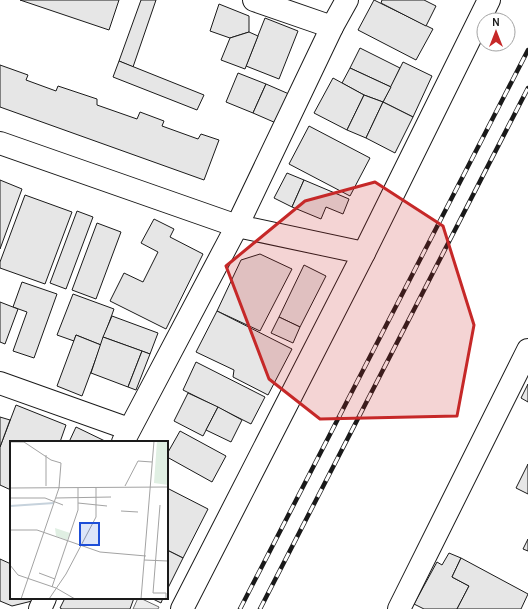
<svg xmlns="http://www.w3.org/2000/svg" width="528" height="609" viewBox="0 0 528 609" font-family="Karla,sans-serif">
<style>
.parking{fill:#ededed;stroke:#6a6a6a}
.building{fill:#e6e6e6;stroke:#1a1a1a}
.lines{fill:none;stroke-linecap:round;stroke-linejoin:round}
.minor-casing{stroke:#1a1a1a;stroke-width:24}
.minor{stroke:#fff;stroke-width:22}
.rail-casing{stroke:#1a1a1a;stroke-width:4.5}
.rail{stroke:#fff;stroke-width:3;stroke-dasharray:9;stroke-linecap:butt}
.marked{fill:#c62828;fill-opacity:0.2;stroke:#c62828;stroke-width:3;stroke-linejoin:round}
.inset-river{fill:none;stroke:#c6d2dc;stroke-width:2}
.inset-road{fill:none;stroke:#a3a3a3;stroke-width:1}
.view{fill:#1d4ed8;fill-opacity:0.15;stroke:#1d4ed8;stroke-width:2}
.inset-edge{fill:none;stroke:#1a1a1a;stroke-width:2}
</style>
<rect width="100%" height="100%" fill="#fff"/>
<path class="parking" d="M 138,598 L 140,598 L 159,607 L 158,609 L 133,609 Z"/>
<g class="building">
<path d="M 20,0 L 119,0 L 109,30 Z"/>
<path d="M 141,0 L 156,0 L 133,67 L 119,61 Z"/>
<path d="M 374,0 L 433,29 L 416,60 L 358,30 Z"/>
<path d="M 382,0 L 424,0 L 436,6 L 426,26 L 381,3 Z"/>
<path d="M 219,4 L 249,16 L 249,32 L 230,38 L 210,31 Z"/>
<path d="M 265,18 L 298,31 L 279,79 L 246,66 Z"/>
<path d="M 249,32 L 258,36 L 245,69 L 221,60 L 230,38 Z"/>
<path d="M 360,48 L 400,68 L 391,87 L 350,68 Z"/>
<path d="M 119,61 L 204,95 L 197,110 L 113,77 Z"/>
<path d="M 403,62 L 432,76 L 413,117 L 383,102 Z"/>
<path d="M 0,65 L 28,75 L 26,80 L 56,91 L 58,86 L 97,99 L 97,105 L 137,119 L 140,112 L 164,121 L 162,126 L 198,139 L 201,134 L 219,140 L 204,180 L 0,107 Z"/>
<path d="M 350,68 L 391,87 L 383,102 L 364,95 L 342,83 Z"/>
<path d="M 238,73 L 266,84 L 253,113 L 226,102 Z"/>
<path d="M 333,78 L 364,95 L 347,130 L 314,113 Z"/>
<path d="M 266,84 L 289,94 L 276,123 L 253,113 Z"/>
<path d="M 364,95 L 383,102 L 366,138 L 347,130 Z"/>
<path d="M 383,102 L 413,117 L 395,153 L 366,138 Z"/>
<path d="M 309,126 L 370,158 L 350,196 L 289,164 Z"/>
<path d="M 287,173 L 304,180 L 292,207 L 274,198 Z"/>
<path d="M 0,180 L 22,189 L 0,249 Z"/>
<path d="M 304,180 L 349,199 L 343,214 L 326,207 L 321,219 L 292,207 Z"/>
<path d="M 25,195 L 72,212 L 45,284 L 0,268 L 0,262 Z"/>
<path d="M 77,211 L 93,217 L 66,289 L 50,283 Z"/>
<path d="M 154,219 L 174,229 L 170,237 L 203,254 L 166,329 L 110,301 L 124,273 L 143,282 L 158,252 L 141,243 Z"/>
<path d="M 97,223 L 121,232 L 96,299 L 72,290 Z"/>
<path d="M 260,254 L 292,269 L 260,331 L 217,311 L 241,260 Z"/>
<path d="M 304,265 L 326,276 L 300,327 L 279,317 Z"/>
<path d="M 22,282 L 57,294 L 34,358 L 13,351 L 27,312 L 13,307 Z"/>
<path d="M 73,294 L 114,309 L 101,345 L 76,335 L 74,341 L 57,335 Z"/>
<path d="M 0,302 L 18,309 L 5,344 L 0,342 Z"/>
<path d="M 217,311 L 292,349 L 268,395 L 233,377 L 234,370 L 196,352 Z"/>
<path d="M 112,316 L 158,333 L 150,354 L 103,337 Z"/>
<path d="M 279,317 L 300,327 L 293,343 L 271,333 Z"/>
<path d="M 76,335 L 101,345 L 82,396 L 57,386 Z"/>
<path d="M 103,337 L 142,351 L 128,387 L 91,373 Z"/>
<path d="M 142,351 L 150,354 L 136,390 L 128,387 Z"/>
<path d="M 196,362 L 265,397 L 251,424 L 183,390 Z"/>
<path d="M 528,384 L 528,402 L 521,398 Z"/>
<path d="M 188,393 L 218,407 L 203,436 L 174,421 Z"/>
<path d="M 16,405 L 66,425 L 60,442 L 11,442 L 11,490 L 0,485 L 0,447 Z"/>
<path d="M 218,407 L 242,420 L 231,442 L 206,430 Z"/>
<path d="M 0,417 L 10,420 L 0,447 Z"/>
<path d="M 76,427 L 107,442 L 69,442 Z"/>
<path d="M 180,431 L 226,456 L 212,482 L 167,457 L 167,454 Z"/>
<path d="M 528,464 L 528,494 L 516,488 Z"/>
<path d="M 167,488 L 208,509 L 183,558 L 167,550 Z"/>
<path d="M 528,539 L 528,551 L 523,549 Z"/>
<path d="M 167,550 L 183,558 L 167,590 Z"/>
<path d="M 449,553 L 461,558 L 452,577 L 469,586 L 457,609 L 424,609 L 414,604 L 437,562 L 442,565 Z"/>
<path d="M 461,558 L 528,594 L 521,609 L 457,609 L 469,586 L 452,577 Z"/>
<path d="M 0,559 L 11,564 L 11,598 L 33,598 L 32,601 L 12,606 L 0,601 Z"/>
<path d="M 65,598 L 134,598 L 130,609 L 62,609 L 60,608 Z"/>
<path d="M 151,598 L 163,598 L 161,603 Z"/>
</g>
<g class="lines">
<g class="minor-casing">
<g id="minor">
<path d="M 254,0 L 332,27"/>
<path d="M 0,143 L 237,226 L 364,253"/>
<path d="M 0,383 L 129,429"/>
<path d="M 123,442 L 237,226 L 332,27 L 347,0"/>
<path d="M 40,609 L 45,598"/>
<path d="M 182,609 L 364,253 L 489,0"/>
<path d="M 399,609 L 528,350"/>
</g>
</g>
<use href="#minor" class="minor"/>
<g class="rail-casing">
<g id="rail">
<path d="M 240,609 L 528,50"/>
<path d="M 260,609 L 528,88"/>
</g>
</g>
<use href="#rail" class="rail"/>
</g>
<path class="marked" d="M 375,182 L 443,226 L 474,325 L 457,416 L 320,419 L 269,379 L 226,266 L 305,201 Z"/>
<g transform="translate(10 441)">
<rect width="158" height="158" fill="#fff"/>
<path d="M 45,87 L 60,92 L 57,99 L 46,95 Z" fill="#e0efe3"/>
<path d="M 147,0 L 158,0 L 158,44 L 144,42 Z" fill="#e0efe3"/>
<path class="inset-river" d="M 0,65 L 44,62"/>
<path class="inset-road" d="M 0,1 L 14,1 L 41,19 L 51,22 L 49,47 L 11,158M 36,14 L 36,45M 115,45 L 128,20 L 142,21M 0,47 L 158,46M 0,57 L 35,57 L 53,64M 46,57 L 101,56M 68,62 L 97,65M 150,64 L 143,152 L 156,152 L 156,158M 111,70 L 128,71M 0,89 L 27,89 L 90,111 L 136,115M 134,119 L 158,120M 0,124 L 8,134 L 46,147 L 65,158M 29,132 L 45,138M 42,146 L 68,69 L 68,47M 39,158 L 56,133 L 86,76 L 86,46M 131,158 L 144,0"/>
<path class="view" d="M 70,82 L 89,82 L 89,104 L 70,104 Z"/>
<rect width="158" height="158" class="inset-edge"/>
</g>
<g transform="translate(496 32)"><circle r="19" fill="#ffffff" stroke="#a3a3a3"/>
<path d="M0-3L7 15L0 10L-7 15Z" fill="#c62828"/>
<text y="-6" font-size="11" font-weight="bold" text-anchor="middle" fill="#1a1a1a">N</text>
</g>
</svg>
